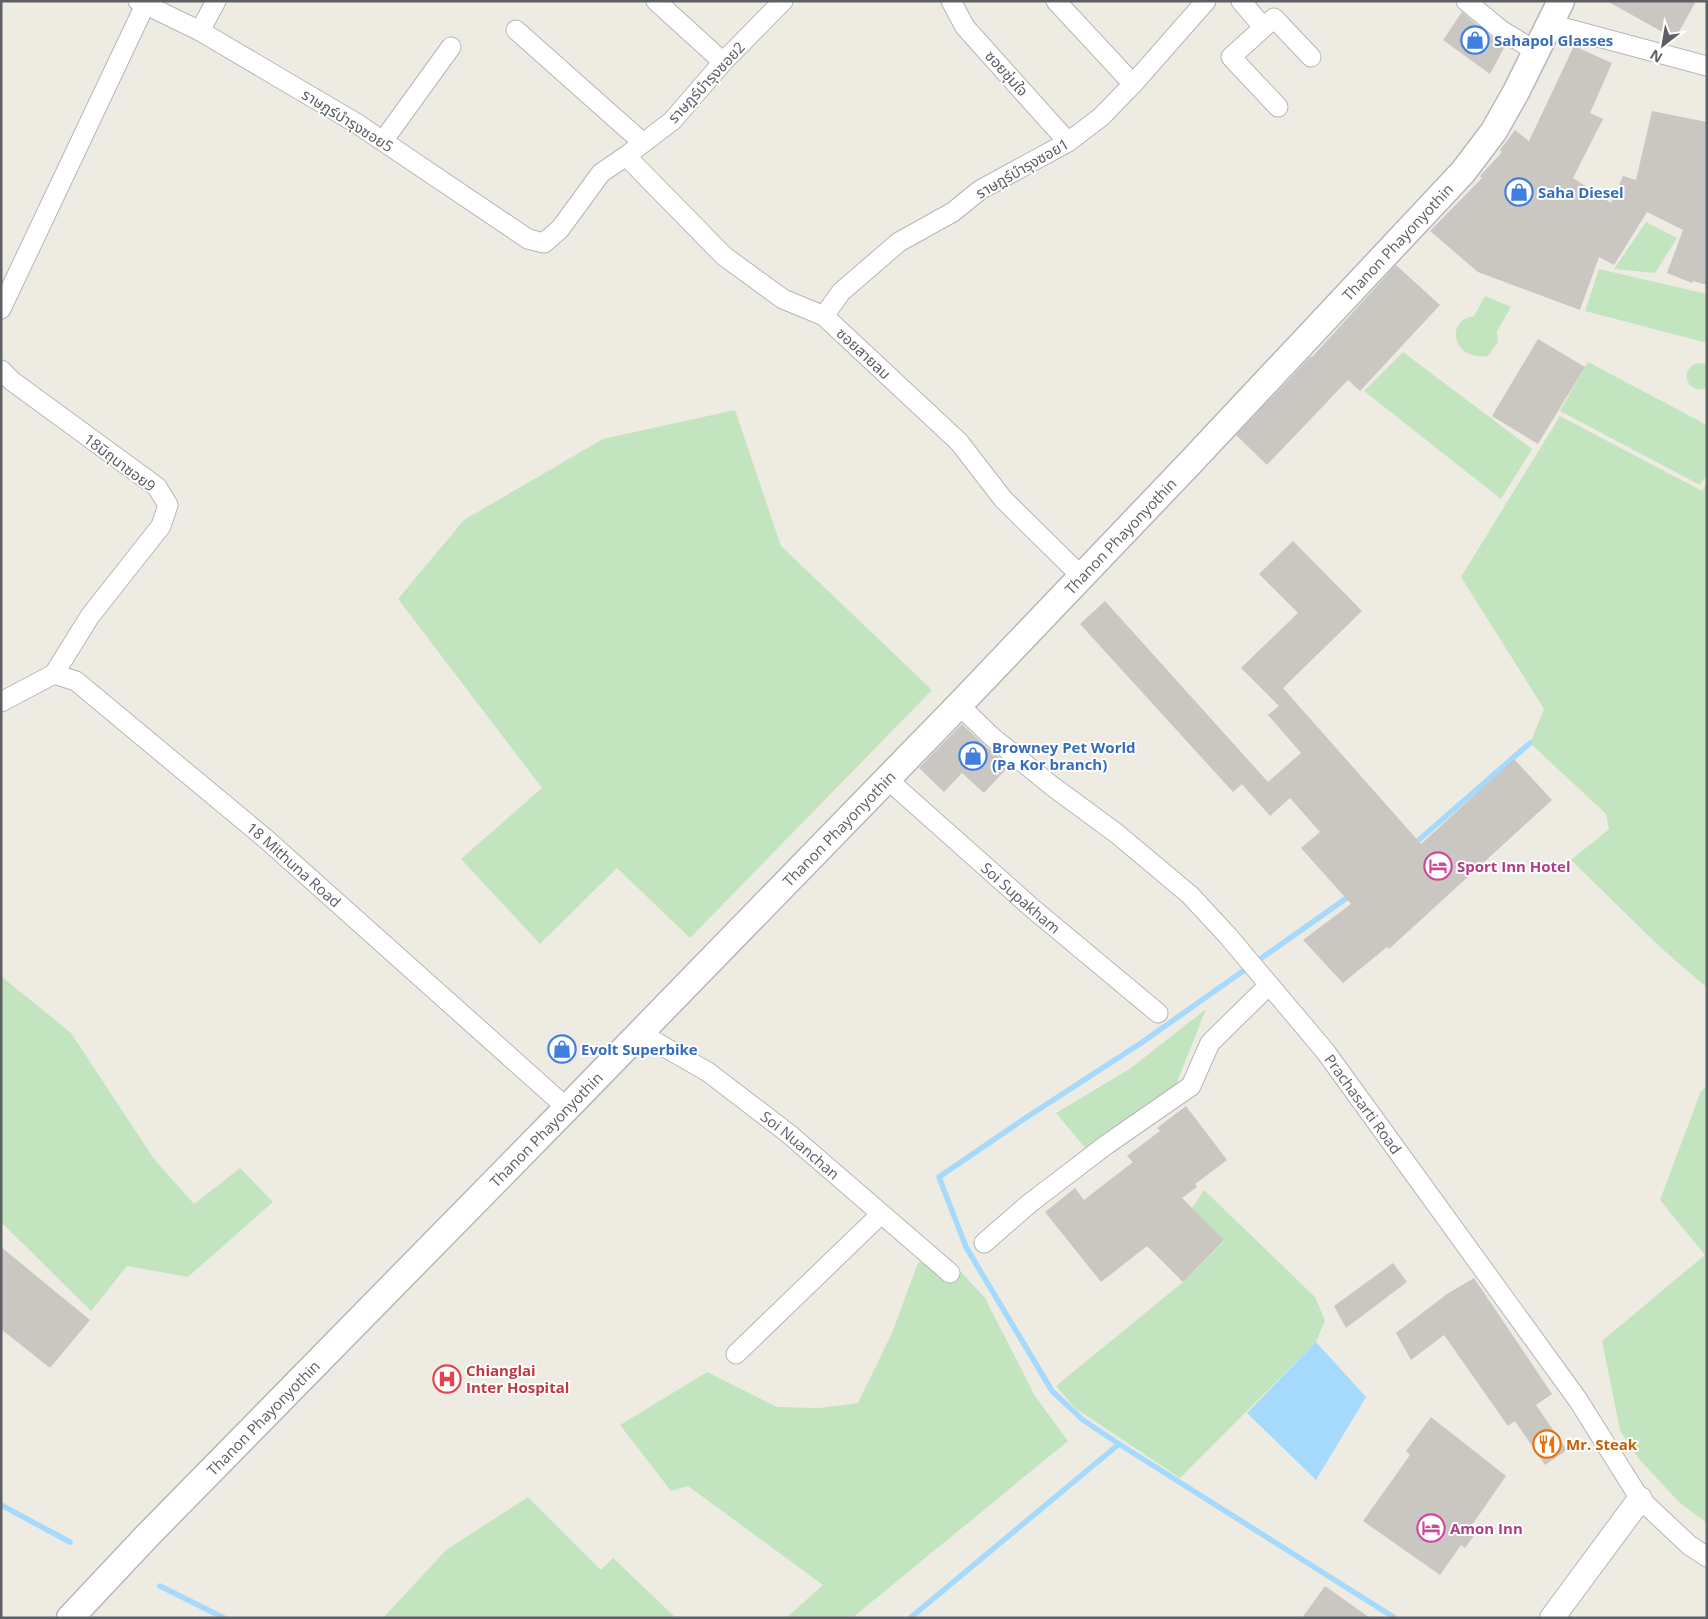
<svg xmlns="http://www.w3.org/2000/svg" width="1708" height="1619" viewBox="0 0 1708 1619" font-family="'Open Sans','Noto Sans Thai',sans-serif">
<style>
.green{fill:#c2e5c0}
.water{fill:#a5dafd}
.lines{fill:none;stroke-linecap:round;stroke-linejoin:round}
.stream{stroke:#a5dafd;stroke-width:5.5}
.building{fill:#cac6c1}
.minor-casing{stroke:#b4b6ba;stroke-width:21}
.tertiary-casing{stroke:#b4b6ba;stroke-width:26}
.secondary-casing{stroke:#b5b8bd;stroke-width:29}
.minor{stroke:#fff;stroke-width:19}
.tertiary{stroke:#fff;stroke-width:24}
.secondary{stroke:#fff;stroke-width:26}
.labels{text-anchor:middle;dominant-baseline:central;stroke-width:4;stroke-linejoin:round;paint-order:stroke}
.shop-label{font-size:15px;font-weight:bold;fill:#366cbe;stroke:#fff;text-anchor:start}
.street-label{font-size:15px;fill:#5c6064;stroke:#fff}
.hotel-label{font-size:15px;font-weight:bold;fill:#b23c85;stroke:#fff;text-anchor:start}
.health-label{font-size:15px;font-weight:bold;fill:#be3a42;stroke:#fff;text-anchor:start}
.food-label{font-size:15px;font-weight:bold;fill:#c56008;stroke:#fff;text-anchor:start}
</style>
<rect width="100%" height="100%" fill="#eeebe3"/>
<g class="green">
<path d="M 1646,222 L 1677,238 L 1655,273 L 1614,269 Z"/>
<path d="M 1599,269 L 1707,294 L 1707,343 L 1585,311 Z"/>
<path d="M 1485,296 L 1511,307 L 1497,331 L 1498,342 L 1488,356 C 1453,361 1444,320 1474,316 Z"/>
<path d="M 1403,352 L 1532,449 L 1501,499 L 1364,391 Z"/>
<path d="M 1588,362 L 1707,425 L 1707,475 L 1700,485 L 1560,411 Z"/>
<path d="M 1698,363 L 1707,364 L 1707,388 C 1687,396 1678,368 1698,363 Z"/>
<path d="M 735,410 L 781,546 L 932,690 L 690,938 L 617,868 L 540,944 L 461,859 L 542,788 L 398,599 L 464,520 L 603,439 Z"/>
<path d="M 1560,416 L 1702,491 L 1707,482 L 1707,988 L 1659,946 L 1571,860 L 1609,829 L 1606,814 L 1530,743 L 1544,709 L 1461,577 Z"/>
<path d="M 1,976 L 71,1033 L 154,1159 L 194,1204 L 240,1168 L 273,1202 L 188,1277 L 127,1266 L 91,1311 L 1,1222 Z"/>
<path d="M 1206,1009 L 1175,1087 L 1086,1149 L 1056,1113 L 1131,1068 Z"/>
<path d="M 1707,1085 L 1707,1523 L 1680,1503 L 1639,1459 L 1620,1430 L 1602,1341 L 1705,1255 L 1660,1200 L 1701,1091 Z"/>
<path d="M 1204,1190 L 1315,1297 L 1325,1320 L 1316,1342 L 1180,1478 L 1075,1408 L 1056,1386 L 1183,1282 L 1224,1241 L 1192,1208 Z"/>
<path d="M 944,1254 L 985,1298 L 1035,1396 L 1068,1441 L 852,1618 L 786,1618 L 823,1585 L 688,1486 L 671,1491 L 620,1425 L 707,1372 L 777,1407 L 819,1408 L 858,1403 L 892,1333 L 918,1263 Z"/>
<path d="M 528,1497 L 601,1570 L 613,1558 L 676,1618 L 383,1618 L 446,1550 Z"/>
</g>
<path class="water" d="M 1316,1342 L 1366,1397 L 1316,1480 L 1247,1413 Z"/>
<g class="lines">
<g class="stream">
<path d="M 1413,845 L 1530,743"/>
<path d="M 1119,1444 L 1083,1420 L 1052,1391 L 966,1247 L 939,1177 L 1027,1117 L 1141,1043 L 1351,895"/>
<path d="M 1,1505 L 70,1542"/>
<path d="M 160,1586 L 224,1618"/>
<path d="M 910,1618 L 1119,1444 L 1395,1618"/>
</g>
</g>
<g class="building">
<path d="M 1607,1 L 1696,1 L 1675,39 Z"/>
<path d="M 1462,12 L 1494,39 L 1505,46 L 1490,74 L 1443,40 Z"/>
<path d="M 1574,46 L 1612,63 L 1590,113 L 1603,119 L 1573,178 L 1611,203 L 1623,176 L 1636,180 L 1652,111 L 1707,122 L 1707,285 L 1693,281 L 1692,283 L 1667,273 L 1683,230 L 1647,212 L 1614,265 L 1599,257 L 1580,310 L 1478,272 L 1430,231 L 1482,178 L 1480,176 L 1502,152 L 1500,150 L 1515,130 L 1529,141 Z"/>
<path d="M 1396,265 L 1440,305 L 1360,391 L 1348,380 L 1267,465 L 1236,435 L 1311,356 L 1312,357 Z"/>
<path d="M 1538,339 L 1585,367 L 1538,444 L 1492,416 Z"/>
<path d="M 1293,541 L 1362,611 L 1283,688 L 1421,844 L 1514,759 L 1552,800 L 1389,949 L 1387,947 L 1343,983 L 1303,940 L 1351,904 L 1301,848 L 1320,832 L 1290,798 L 1270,816 L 1242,784 L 1233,792 L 1080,624 L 1105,601 L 1268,782 L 1301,753 L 1268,715 L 1279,706 L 1241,668 L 1298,613 L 1259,574 Z"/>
<path d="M 962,724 L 983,744 L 1009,766 L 984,793 L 962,773 L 944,792 L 919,768 Z"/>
<path d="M 1186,1106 L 1227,1160 L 1195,1184 L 1197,1187 L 1182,1198 L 1224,1240 L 1183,1282 L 1147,1246 L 1101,1282 L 1045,1212 L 1075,1188 L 1084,1200 L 1133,1162 L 1127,1156 L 1160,1131 L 1157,1128 Z"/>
<path d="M 1,1247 L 90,1320 L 50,1368 L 1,1329 Z"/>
<path d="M 1393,1263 L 1407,1282 L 1346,1328 L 1334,1306 Z"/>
<path d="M 1474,1278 L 1552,1394 L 1536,1405 L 1567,1450 L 1545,1465 L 1515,1421 L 1508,1426 L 1444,1335 L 1411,1360 L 1396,1333 L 1447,1294 Z"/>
<path d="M 1431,1417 L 1506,1476 L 1472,1525 L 1478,1530 L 1465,1548 L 1461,1545 L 1440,1575 L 1363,1521 L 1410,1455 L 1406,1451 Z"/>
<path d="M 1325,1586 L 1370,1618 L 1302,1618 Z"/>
</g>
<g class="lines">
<g class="minor-casing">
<g id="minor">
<path d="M 138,1 L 200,31 L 356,123 L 528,239 L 544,243 L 560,229 L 601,173 L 626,156 L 672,121 L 723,62 L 783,1"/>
<path d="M 656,1 L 723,62"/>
<path d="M 951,1 L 965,27 L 1068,142"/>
<path d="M 1056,1 L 1133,84"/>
<path d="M 1241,1 L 1263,27"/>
<path d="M 1466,1 L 1501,30 L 1537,52"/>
<path d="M 1550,24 L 1707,66"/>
<path d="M 516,30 L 642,142"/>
<path d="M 200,31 L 216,1"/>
<path d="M 1278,107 L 1231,57 L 1274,18 L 1311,57"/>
<path d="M 383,141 L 451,47"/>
<path d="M 626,156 L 724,256 L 783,299 L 824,316 L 959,442 L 1003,499 L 1081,576"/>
<path d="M 1,309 L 145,5"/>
<path d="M 824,316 L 841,292 L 899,242 L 953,212 L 980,190 L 1068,142 L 1101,117 L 1133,84 L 1206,1"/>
<path d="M 1,370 L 12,381 L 157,487 L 168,505 L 161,526 L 90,616 L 54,674"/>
<path id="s1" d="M 1,702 L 54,674 L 76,681 L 266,839 L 567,1108"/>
<path id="s2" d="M 959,705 L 991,736 L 1052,786 L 1116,833 L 1190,895 L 1228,936 L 1325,1051 L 1578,1400 L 1640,1499 L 1689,1545 L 1707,1557"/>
<path id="s3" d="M 887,779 L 1032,908 L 1158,1013"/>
<path id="s4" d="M 640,1033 L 708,1072 L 789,1134 L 950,1273"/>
<path d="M 984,1243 L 1030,1203 L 1106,1145 L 1191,1086 L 1210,1043 L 1269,985"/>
<path d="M 736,1354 L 881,1214"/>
</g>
</g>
<g class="tertiary-casing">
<path id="tertiary" d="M 1552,1618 L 1640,1499"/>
</g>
<g class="secondary-casing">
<g id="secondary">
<path id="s5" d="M 70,1618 L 148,1535 L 567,1108 L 959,705 L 1189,464 L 1463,172 L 1494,131 L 1516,92 L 1561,1"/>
</g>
</g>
<use href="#minor" class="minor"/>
<use href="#tertiary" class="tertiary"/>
<use href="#secondary" class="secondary"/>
</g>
<defs>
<g id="shop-ring" transform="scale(1.4375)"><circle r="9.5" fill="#fff" stroke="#3f7fe0" stroke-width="1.5"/><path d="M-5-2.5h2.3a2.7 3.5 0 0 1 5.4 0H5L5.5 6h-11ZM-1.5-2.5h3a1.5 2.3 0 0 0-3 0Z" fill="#3f7fe0"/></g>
<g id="hotel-ring" transform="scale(1.4375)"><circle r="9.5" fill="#fff" stroke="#d1479c" stroke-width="1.5"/><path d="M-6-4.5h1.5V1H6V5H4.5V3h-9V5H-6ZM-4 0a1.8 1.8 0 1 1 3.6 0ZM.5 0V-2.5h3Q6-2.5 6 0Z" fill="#d1479c"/></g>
<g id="hospital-ring" transform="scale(1.4375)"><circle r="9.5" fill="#fff" stroke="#e0444e" stroke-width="1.5"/><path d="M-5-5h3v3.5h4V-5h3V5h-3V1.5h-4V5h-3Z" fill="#e0444e"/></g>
<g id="restaurant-ring" transform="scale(1.4375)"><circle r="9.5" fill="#fff" stroke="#e8710a" stroke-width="1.5"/><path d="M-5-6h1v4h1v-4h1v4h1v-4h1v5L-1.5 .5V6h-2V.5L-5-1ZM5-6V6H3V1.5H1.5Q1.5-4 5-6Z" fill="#e8710a"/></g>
</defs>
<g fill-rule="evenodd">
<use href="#shop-ring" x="1475" y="40"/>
<use href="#shop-ring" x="1519" y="192"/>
<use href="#shop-ring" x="973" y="756"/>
<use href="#hotel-ring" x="1438" y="866"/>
<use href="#shop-ring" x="562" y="1049"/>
<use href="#hospital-ring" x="447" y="1379"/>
<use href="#restaurant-ring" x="1547" y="1444"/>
<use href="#hotel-ring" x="1431" y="1528"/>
</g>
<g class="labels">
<g class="shop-label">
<text x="1494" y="40">Sahapol Glasses</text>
<text x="1538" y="192">Saha Diesel</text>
<text x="992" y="747">Browney Pet World<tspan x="992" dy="17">(Pa Kor branch)</tspan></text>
<text x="581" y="1049">Evolt Superbike</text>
</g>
<g class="street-label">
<text transform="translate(1007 73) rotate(48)">ซอยชุ่มใจ</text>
<text transform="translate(706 82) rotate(-47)">ราษฎร์บำรุงซอย2</text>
<text transform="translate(348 120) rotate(32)">ราษฎร์บำรุงซอย5</text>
<text transform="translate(1022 168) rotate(-30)">ราษฎร์บำรุงซอย1</text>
<text stroke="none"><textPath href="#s5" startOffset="1912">Thanon Phayonyothin</textPath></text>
<text transform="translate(864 353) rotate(43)">ซอยสายลม</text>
<text transform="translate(120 462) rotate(37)">18มิถุนาซอย9</text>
<text stroke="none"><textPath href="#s5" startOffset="1508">Thanon Phayonyothin</textPath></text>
<text stroke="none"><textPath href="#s5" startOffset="1102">Thanon Phayonyothin</textPath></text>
<text stroke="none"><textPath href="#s1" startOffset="368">18 Mithuna Road</textPath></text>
<text stroke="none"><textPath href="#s3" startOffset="179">Soi Supakham</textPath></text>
<text stroke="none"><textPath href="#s2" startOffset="571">Prachasarti Road</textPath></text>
<text stroke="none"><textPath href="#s5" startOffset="682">Thanon Phayonyothin</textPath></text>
<text stroke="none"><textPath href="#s4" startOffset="196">Soi Nuanchan</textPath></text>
<text stroke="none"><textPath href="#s5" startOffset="278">Thanon Phayonyothin</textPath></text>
</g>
<g class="hotel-label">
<text x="1457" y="866">Sport Inn Hotel</text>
<text x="1450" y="1528">Amon Inn</text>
</g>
<g class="health-label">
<text x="466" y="1370">Chianglai<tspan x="466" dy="17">Inter Hospital</tspan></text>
</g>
<g class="food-label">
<text x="1566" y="1444">Mr. Steak</text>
</g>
</g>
<rect width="1708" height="1619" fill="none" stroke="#5c6064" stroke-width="5"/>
<g transform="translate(1663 45) rotate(211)" stroke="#ffffff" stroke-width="4" paint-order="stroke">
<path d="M0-4L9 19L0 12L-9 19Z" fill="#5c6064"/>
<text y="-8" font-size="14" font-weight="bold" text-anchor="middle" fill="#5c6064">N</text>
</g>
</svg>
